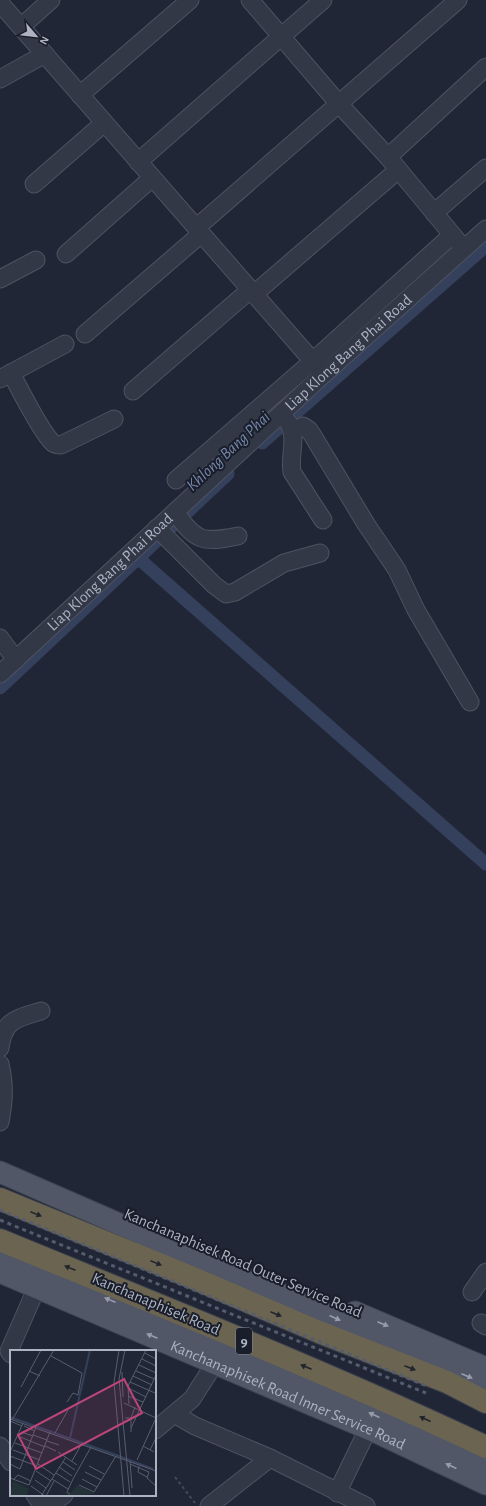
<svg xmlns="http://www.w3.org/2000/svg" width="486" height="1506" viewBox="0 0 486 1506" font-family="'Alegreya Sans',sans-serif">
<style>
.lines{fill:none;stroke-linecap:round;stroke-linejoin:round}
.canal{stroke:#34405c;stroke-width:13}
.minor-casing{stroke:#4e5361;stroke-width:19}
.major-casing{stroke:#3d424f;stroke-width:23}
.highway-casing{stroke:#3b404d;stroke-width:24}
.path{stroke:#3f4e54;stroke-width:2;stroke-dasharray:3 3;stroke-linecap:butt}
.minor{stroke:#333846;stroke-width:17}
.major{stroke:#515766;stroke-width:21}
.highway{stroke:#6b6450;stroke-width:22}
.rail{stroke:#555c6d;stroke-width:3;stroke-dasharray:4 4;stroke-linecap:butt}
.oneway{fill:#21252e}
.oneway2{fill:#969cac}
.labels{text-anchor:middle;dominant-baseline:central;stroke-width:4;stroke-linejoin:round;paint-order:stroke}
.shield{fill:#191e2a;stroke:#818695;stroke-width:1}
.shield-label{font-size:15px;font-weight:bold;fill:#adb3c3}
.street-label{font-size:16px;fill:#adb3c3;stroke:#191e2a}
.water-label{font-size:17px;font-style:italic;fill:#7686aa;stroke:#191e2a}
.inset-river{fill:none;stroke:#34405c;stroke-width:2}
.inset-road{fill:none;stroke:#585e6e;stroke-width:1}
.view{fill:#bc467a;fill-opacity:0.15;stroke:#bc467a;stroke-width:2}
.inset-edge{fill:none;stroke:#adb3c3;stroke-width:2}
</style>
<rect width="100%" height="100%" fill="#202635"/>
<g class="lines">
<g class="canal">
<path d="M 262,443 L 486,246"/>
<path d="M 138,558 L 486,864"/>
<path d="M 0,688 L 228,474"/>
</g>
<g class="minor-casing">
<g id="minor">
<path d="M 250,0 L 339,104 L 388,157 L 460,244"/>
<path d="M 0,3 L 324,374"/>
<path d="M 22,26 L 51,0"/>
<path d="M 0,79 L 45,54"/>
<path d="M 80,95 L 190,0"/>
<path d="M 388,157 L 486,67"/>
<path d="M 138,162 L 323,0"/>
<path d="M 34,184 L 104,123"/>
<path d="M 434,213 L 486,168"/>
<path d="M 196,228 L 458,0"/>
<path d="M 66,254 L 152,178"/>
<path d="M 0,279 L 36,260"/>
<path d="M 254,294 L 398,170"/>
<path d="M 85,334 L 201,234"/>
<path d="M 11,373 C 19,388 42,434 53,443 C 56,445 58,445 61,445 L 114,419"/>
<path d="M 0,379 L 65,344"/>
<path d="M 133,391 L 250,290"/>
<path d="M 288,422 C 298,437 289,455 292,472 L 323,520"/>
<path d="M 293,431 L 303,426 L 309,430 L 313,436 L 366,524 L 397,570 L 416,610 L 470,702"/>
<path d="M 176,480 L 313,361 L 452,235"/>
<path d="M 175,512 C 196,542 203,543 238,536"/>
<path d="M 157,528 L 214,585 L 226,594 L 235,592 L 284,563 L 320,553"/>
<path d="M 0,638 L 16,660"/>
<path id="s1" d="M 0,674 L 324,374 L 486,229"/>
<path d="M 0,1048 C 4,1019 16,1019 41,1011"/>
<path d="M 0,1064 C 5,1085 4,1101 0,1122"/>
<path d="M 472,1292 L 486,1272"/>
<path d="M 481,1323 L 486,1326"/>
<path d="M 11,1354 L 9,1351 L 37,1287"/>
<path d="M 176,1415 L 195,1426 L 270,1458 L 366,1506"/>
<path d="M 155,1430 L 192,1399 L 215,1363"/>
<path d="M 0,1446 L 11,1462"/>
<path d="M 337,1493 L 368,1429"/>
<path d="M 35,1495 L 43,1506"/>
<path d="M 48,1506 L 64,1495"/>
<path d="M 209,1506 L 270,1458"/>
</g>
</g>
<g class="major-casing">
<g id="major">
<path d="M 0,1172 L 486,1384"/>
<path d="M 0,1255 L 250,1358 L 380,1418 L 465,1455 L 486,1467"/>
<path id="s2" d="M 0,1272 L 378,1433 L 486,1484"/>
<path d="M 355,1312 L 486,1368"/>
</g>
</g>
<g class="highway-casing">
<g id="highway">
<path d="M 0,1199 L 193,1278 L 319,1332 L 447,1382 L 486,1402"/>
<path d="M 0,1240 C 163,1307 327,1372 486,1447"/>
</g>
</g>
<path class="path" d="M 175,1477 L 195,1503"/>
<use href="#minor" class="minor"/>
<use href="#major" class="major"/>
<use href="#highway" class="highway"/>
<g class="rail">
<path d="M 0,1210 L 429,1387"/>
<path d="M 0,1220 L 426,1393"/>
</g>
</g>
<defs><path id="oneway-solid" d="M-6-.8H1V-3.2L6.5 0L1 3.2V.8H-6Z"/></defs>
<g class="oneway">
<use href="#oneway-solid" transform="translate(36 1214) rotate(22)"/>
<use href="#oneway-solid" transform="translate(156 1263) rotate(22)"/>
<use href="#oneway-solid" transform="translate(70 1268) rotate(-158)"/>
<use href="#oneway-solid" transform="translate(276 1314) rotate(23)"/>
<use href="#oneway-solid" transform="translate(306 1367) rotate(-157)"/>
<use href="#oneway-solid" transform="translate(410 1368) rotate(21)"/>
<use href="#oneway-solid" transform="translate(425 1419) rotate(-156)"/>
</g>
<g class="oneway2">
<use href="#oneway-solid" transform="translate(110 1300) rotate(-158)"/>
<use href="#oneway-solid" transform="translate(335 1318) rotate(24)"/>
<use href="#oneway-solid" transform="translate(383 1324) rotate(23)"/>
<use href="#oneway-solid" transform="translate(152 1336) rotate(-157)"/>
<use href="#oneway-solid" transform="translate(467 1376) rotate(23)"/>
<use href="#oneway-solid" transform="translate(374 1415) rotate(-155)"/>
<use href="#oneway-solid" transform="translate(451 1466) rotate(-155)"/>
</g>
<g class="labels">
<rect class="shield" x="236" y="1328" width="16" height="26" rx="3"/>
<g class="shield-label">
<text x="244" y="1341">9</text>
</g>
<g class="street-label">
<text stroke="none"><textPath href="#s1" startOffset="474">Liap Klong Bang Phai Road</textPath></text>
<text stroke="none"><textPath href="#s1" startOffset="150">Liap Klong Bang Phai Road</textPath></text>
<text transform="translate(243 1263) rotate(23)">Kanchanaphisek Road Outer Service Road</text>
<text transform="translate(156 1304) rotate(23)">Kanchanaphisek Road</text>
<text stroke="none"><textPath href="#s2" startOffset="313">Kanchanaphisek Road Inner Service Road</textPath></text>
</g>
<g class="water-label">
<text transform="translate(228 451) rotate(-43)">Khlong Bang Phai</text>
</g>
</g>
<g transform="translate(10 1350)">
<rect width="146" height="146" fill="#202635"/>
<path d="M 67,135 L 85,144 L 59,146 L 49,140 L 60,144 Z" fill="#233337"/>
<path d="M 3,131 L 19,139 L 16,146 L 0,146 Z" fill="#233337"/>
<path class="inset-river" d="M 0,67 L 106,105M 60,88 L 80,0M 106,105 L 143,119"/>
<path class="inset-road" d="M 109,0 L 104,32 L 114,146M 115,0 L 109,29 L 120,146M 135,3 L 146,9M 41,6 L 72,23 L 68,45 L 63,43 L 57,52M 132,9 L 146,16M 129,15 L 146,23M 19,21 L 30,26M 126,21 L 144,29M 112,22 L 113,47M 123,26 L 142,35M 120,32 L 145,43M 11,37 L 31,0M 118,38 L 136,47M 118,46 L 133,52M 114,53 L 146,68M 119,54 L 118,36 L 136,0M 115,68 L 121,68 L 125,57M 121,68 L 121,82M 0,69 L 146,121M 2,70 L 44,0M 0,71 L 12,76M 14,76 L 25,81M 121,78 L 146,25M 11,82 L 23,86M 45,83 L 58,60M 23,85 L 37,90M 8,86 L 35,97M 37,91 L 49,95M 5,93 L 32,103M 35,96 L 46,101M 133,96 L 144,102M 3,100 L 30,110M 140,100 L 146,88M 0,102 L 13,73M 48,102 L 67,115M 0,106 L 27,116M 127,110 L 146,68M 62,111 L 72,93M 120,111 L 122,138M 53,112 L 65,120M 0,114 L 10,119 L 26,77M 28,114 L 44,125M 120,114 L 139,122 L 137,128 L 146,136M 79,116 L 94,124M 129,116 L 128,122 L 137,127M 49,117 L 62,126M 26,121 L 41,131M 75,122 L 91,130M 46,123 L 60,132M 0,128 L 19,135 L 40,82M 4,129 L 8,125 L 21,131M 42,129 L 58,139M 72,129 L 87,137M 25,130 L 36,138M 69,135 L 84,142 L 106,106M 21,136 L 35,146M 60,144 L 57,142 L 63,129 L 81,97M 31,146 L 56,107M 36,146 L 44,131"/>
<path class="view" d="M 114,29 L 132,63 L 26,119 L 8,85 Z"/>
<rect width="146" height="146" class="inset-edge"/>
</g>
<g transform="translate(36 36) rotate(118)" stroke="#191e2a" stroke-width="3" paint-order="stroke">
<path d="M0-3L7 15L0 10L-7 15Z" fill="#adb3c3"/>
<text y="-6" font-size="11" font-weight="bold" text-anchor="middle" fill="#adb3c3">N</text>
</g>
</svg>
